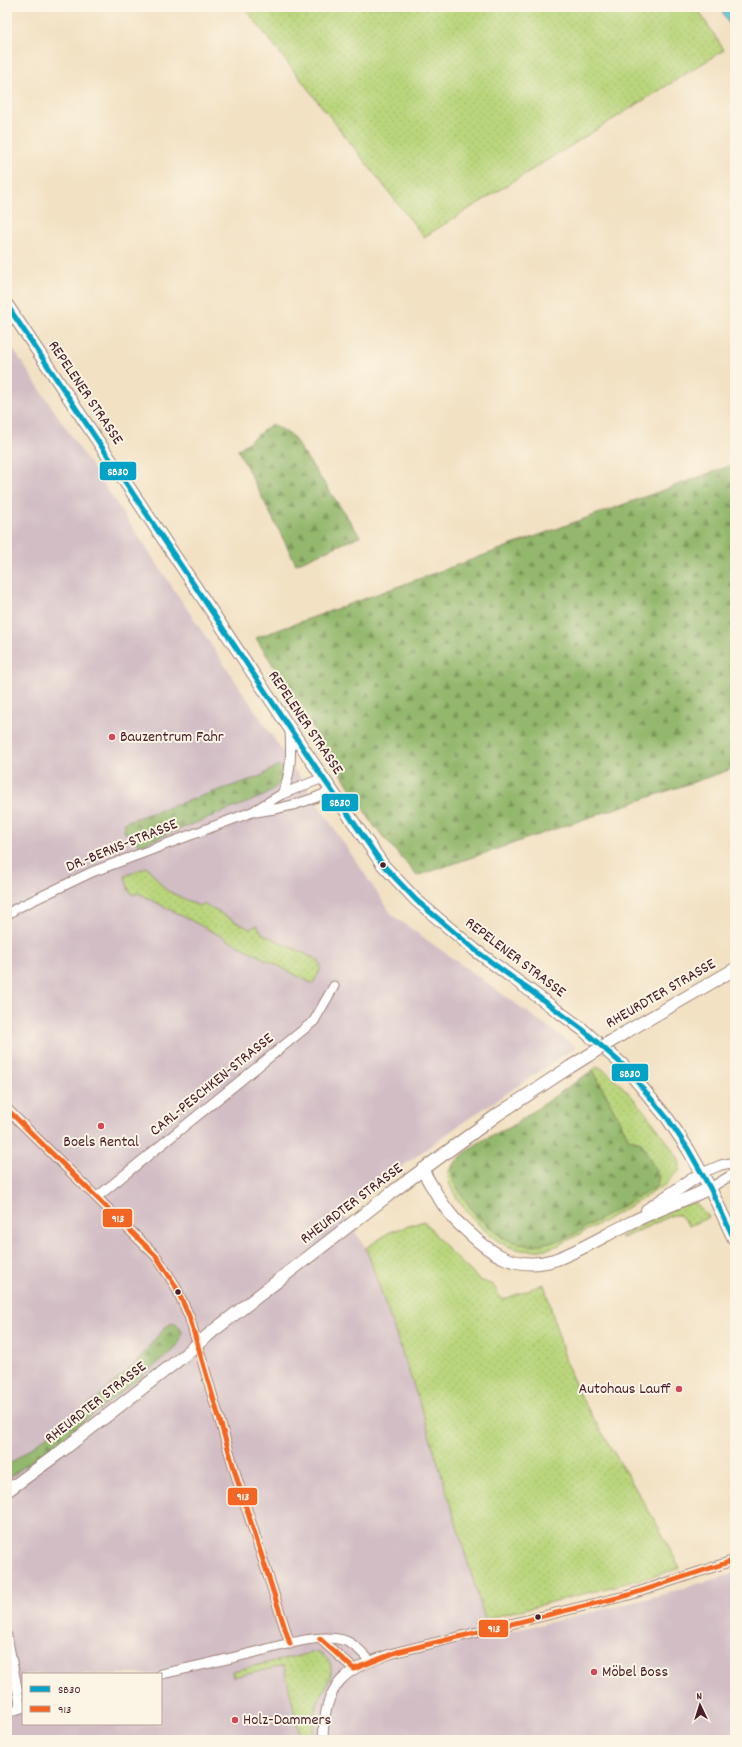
<svg xmlns="http://www.w3.org/2000/svg" width="742" height="1747" viewBox="0 0 742 1747" font-family="Dekko,sans-serif">
<style>
.industrial{fill:#d2bdc5;fill-rule:evenodd}
.green{fill:url(#green-dots);stroke:#827a54}
.forest{fill:url(#forest-firs);stroke:#6e6b4c}
.water{fill:#57bed5;stroke:#506e80}
.lines{fill:none;stroke-linecap:round;stroke-linejoin:round}
.street-casing{stroke:#9e8077;stroke-width:11}
.secondary-casing{stroke:#9e8077;stroke-width:14}
.street{stroke:#fff;stroke-width:9}
.secondary{stroke:#fff;stroke-width:12}
.secondary-bridge-casing{stroke:#9e8077;stroke-width:14;stroke-linecap:butt}
.secondary-bridge{stroke:#fff;stroke-width:12}
.bus-1-casing{stroke:#fcf5e5;stroke-width:8}
.bus-2-casing{stroke:#fcf5e5;stroke-width:8}
.bus-1{stroke:#04a2c6;stroke-width:5}
.bus-2{stroke:#f26522;stroke-width:5}
.poi-dot{fill:#d1495b;stroke:#fcf5e5;stroke-width:1.5}
.bus-dot{fill:#4a1f2b;stroke:#fcf5e5;stroke-width:1.5}
.labels{text-anchor:middle;dominant-baseline:central;stroke-width:4;stroke-linejoin:round;paint-order:stroke}
.street-label{font-size:16px;fill:#4a1f2b;stroke:#fcf5e5}
.poi-label{font-size:16px;fill:#4a1f2b;stroke:#fcf5e5;text-anchor:start}
.line-badge{stroke:#fcf5e5;stroke-width:1.5}
.badge-label{font-size:11px;text-anchor:middle;font-weight:bold;fill:#fff}
</style>
<defs>
<pattern id="green-dots" width="8" height="8" patternUnits="userSpaceOnUse"><rect width="8" height="8" fill="#bad67d"/><path d="M2 2h.1M6 6h.1" fill="none" stroke="#a1b76c" stroke-width="1.8" stroke-linecap="round"/></pattern>
<pattern id="forest-firs" width="22" height="20" patternUnits="userSpaceOnUse"><rect width="22" height="20" fill="#93b76c"/><path d="M5 1l3.5 6h-7zM16 11l3.5 6h-7z" fill="#7a9459"/></pattern>
</defs>
<rect width="100%" height="100%" fill="#fcf5e5"/>
<filter id="ink" filterUnits="userSpaceOnUse"><feTurbulence type="fractalNoise" baseFrequency=".025" numOctaves="2"/><feDisplacementMap in="SourceGraphic" scale="8" xChannelSelector="R" yChannelSelector="G"/><feConvolveMatrix kernelMatrix="1 2 1 2 8 2 1 2 1" color-interpolation-filters="sRGB"/></filter>
<filter id="wash" filterUnits="userSpaceOnUse"><feTurbulence type="fractalNoise" baseFrequency=".012" numOctaves="4" result="noise"/><feDisplacementMap in="SourceGraphic" scale="16" xChannelSelector="R" yChannelSelector="G"/><feGaussianBlur stdDeviation="0.9" result="paint"/><feColorMatrix in="noise" values="0 0 0 0 0 0 0 0 0 0 0 0 0 0 0 0 0 1.4 0 .05"/><feComposite in="paint" operator="in"/></filter>
<g filter="url(#wash)">
<rect width="100%" height="100%" fill="#f2e1c3"/>
<path class="industrial" d="M 7,340 L 392,915 L 576,1047 L 462,1123 L 341,1211 L 366,1248 L 421,1407 L 491,1636 L 640,1601 L 735,1573 L 735,1740 L 7,1740 ZM 23,1674 L 161,1674 L 161,1724 L 23,1724 Z"/>
<g class="green">
<path d="M 244,7 L 696,7 L 724,50 L 424,237 Z"/>
<path d="M 147,867 L 166,890 L 199,906 L 203,904 L 250,929 L 257,925 L 263,934 L 318,960 C 324,968 317,976 313,984 L 138,893 L 134,895 L 129,891 L 125,876 Z"/>
<path d="M 598,1066 C 626,1084 659,1129 678,1158 L 680,1165 L 679,1171 L 665,1185 L 601,1223 L 559,1245 C 541,1252 523,1253 505,1245 C 487,1237 448,1196 448,1176 C 448,1171 450,1168 453,1165 L 452,1173 L 641,1142 L 629,1139 L 593,1070 Z"/>
<path d="M 696,1202 L 699,1207 L 709,1217 L 689,1226 L 680,1215 L 673,1215 L 623,1238 L 620,1237 C 639,1227 676,1204 696,1202 Z"/>
<path d="M 424,1221 L 450,1252 L 467,1268 L 480,1280 L 493,1285 L 502,1300 L 544,1284 L 567,1365 L 579,1394 L 659,1528 L 680,1568 L 658,1575 L 485,1619 L 421,1407 L 366,1248 L 390,1232 Z"/>
<path d="M 311,1653 C 316,1652 321,1653 325,1657 C 341,1671 321,1691 316,1706 C 313,1717 313,1728 313,1740 L 301,1740 L 284,1666 L 233,1677 L 232,1671 Z"/>
</g>
<g class="forest">
<path d="M 272,424 L 292,436 L 360,536 L 296,564 L 238,450 Z"/>
<path d="M 735,464 L 735,768 L 417,876 L 374,826 L 256,638 Z"/>
<path d="M 278,765 L 283,769 L 281,782 L 266,795 L 140,845 L 124,832 L 125,822 L 261,776 Z"/>
<path d="M 593,1070 L 629,1139 L 641,1142 L 659,1177 L 656,1187 L 565,1239 L 530,1246 L 504,1239 L 477,1217 L 454,1183 L 452,1173 L 453,1165 C 467,1148 489,1135 509,1128 Z"/>
<path d="M 172,1323 L 178,1325 L 182,1332 L 180,1341 L 174,1350 L 62,1439 L 7,1479 L 7,1466 L 96,1399 L 135,1364 L 164,1328 Z"/>
</g>
<path class="water" d="M 720,7 L 735,7 L 735,36 Z"/>
</g>
<g filter="url(#ink)">
<g class="lines">
<g class="street-casing">
<g id="street">
<path d="M 282,794 C 292,773 291,753 290,729"/>
<path d="M 256,812 C 281,809 308,802 331,791"/>
<path d="M 7,915 L 15,909 L 92,872 L 252,812 L 282,794 L 323,778"/>
<path d="M 7,1109 L 156,1256 L 175,1285 L 189,1316 L 238,1482 L 290,1644"/>
<path d="M 702,1173 L 721,1165 L 735,1162"/>
<path d="M 710,1188 L 735,1173"/>
<path d="M 97,1197 L 314,1021 L 334,986"/>
<path d="M 7,1636 L 21,1708"/>
<path d="M 320,1639 L 354,1669"/>
<path d="M 161,1674 C 194,1667 227,1659 260,1651 C 284,1645 313,1635 338,1639 C 352,1641 361,1651 370,1661"/>
<path d="M 7,1713 L 23,1707"/>
<path d="M 323,1740 C 324,1682 345,1668 397,1652 L 629,1595 L 735,1560"/>
</g>
</g>
<g class="secondary-casing">
<g id="secondary">
<path d="M 7,305 L 323,778 L 383,865 L 416,900 L 475,950 L 582,1029 L 624,1066 L 668,1119 L 688,1149 L 710,1188 L 735,1241"/>
<path d="M 626,1032 L 735,969"/>
<path d="M 422,1170 C 432,1185 440,1203 452,1216 C 456,1222 462,1226 467,1231 C 492,1255 517,1271 554,1260 C 580,1251 605,1235 630,1223 C 656,1210 684,1201 710,1188"/>
<path d="M 647,1210 L 702,1173"/>
<path d="M 213,1331 L 395,1190 L 497,1115 L 570,1067"/>
<path d="M 7,1491 L 59,1453 L 181,1358"/>
</g>
</g>
<use href="#street" class="street"/>
<use href="#secondary" class="secondary"/>
<g class="secondary-bridge-casing">
<g id="secondary-bridge">
<path d="M 570,1067 L 626,1032"/>
<path d="M 181,1358 L 213,1331"/>
</g>
</g>
<use href="#secondary-bridge" class="secondary-bridge"/>
<g class="bus-1-casing">
<path id="bus-1" d="M 7,305 L 323,778 L 383,865 L 416,900 L 475,950 L 582,1029 L 624,1066 L 668,1119 L 688,1149 L 710,1188 L 735,1241"/>
</g>
<g class="bus-2-casing">
<g id="bus-2">
<path d="M 7,1109 L 156,1256 L 175,1285 L 189,1316 L 238,1482 L 290,1644"/>
<path d="M 320,1639 L 354,1669 L 397,1652 L 629,1595 L 735,1560"/>
</g>
</g>
<use href="#bus-1" class="bus-1"/>
<use href="#bus-2" class="bus-2"/>
</g>
</g>
<g class="poi-dot">
<circle cx="112" cy="737" r="4"/>
<circle cx="101" cy="1126" r="4"/>
<circle cx="679" cy="1389" r="4"/>
<circle cx="594" cy="1672" r="4"/>
<circle cx="235" cy="1720" r="4"/>
</g>
<g class="bus-dot">
<circle cx="383" cy="865" r="3.5"/>
<circle cx="178" cy="1292" r="3.5"/>
<circle cx="538" cy="1617" r="3.5"/>
</g>
<g class="labels">
<g class="street-label">
<text transform="translate(85 393) rotate(56)">REPELENER STRASSE</text>
<text transform="translate(305 723) rotate(56)">REPELENER STRASSE</text>
<text transform="translate(122 846) rotate(-22)">DR.-BERNS-STRASSE</text>
<text transform="translate(515 958) rotate(37)">REPELENER STRASSE</text>
<text transform="translate(661 994) rotate(-30)">RHEURDTER STRASSE</text>
<text transform="translate(212 1085) rotate(-39)">CARL-PESCHKEN-STRASSE</text>
<text transform="translate(352 1204) rotate(-37)">RHEURDTER STRASSE</text>
<text transform="translate(96 1403) rotate(-38)">RHEURDTER STRASSE</text>
</g>
<g class="poi-label">
<text x="120" y="737">Bauzentrum Fahr</text>
<text x="101" y="1142" text-anchor="middle">Boels Rental</text>
<text x="671" y="1389" text-anchor="end">Autohaus Lauff</text>
<text x="602" y="1672">Möbel Boss</text>
<text x="243" y="1720">Holz-Dammers</text>
</g>
</g>
<g class="line-badge">
<rect x="99" y="461" width="38" height="20" rx="4" fill="#04a2c6"/>
<rect x="321" y="793" width="38" height="19" rx="4" fill="#04a2c6"/>
<rect x="611" y="1063" width="38" height="19" rx="4" fill="#04a2c6"/>
<rect x="102" y="1208" width="31" height="20" rx="4" fill="#f26522"/>
<rect x="227" y="1487" width="31" height="19" rx="4" fill="#f26522"/>
<rect x="478" y="1619" width="31" height="19" rx="4" fill="#f26522"/>
</g>
<g class="badge-label">
<text x="118" y="475">SB30</text>
<text x="340" y="806">SB30</text>
<text x="630" y="1077">SB30</text>
<text x="118" y="1222">913</text>
<text x="243" y="1500">913</text>
<text x="494" y="1632">913</text>
</g>
<rect width="742" height="1747" fill="none" stroke="#fcf5e5" stroke-width="24"/>
<rect x="22" y="1673" width="140" height="52" fill="#fcf5e5" stroke="#b59f9b"/>
<rect x="30" y="1686" width="20" height="6" fill="#04a2c6" stroke="#b59f9b"/>
<text x="58" y="1693" font-size="12" fill="#4a1f2b">SB30</text>
<rect x="30" y="1706" width="20" height="6" fill="#f26522" stroke="#b59f9b"/>
<text x="58" y="1713" font-size="12" fill="#4a1f2b">913</text>
<g transform="translate(700 1705) rotate(356)" stroke="#fcf5e5" stroke-width="3" paint-order="stroke">
<path d="M0-3L7 15L0 10L-7 15Z" fill="#4a1f2b"/>
<text y="-6" font-size="11" font-weight="bold" text-anchor="middle" fill="#4a1f2b">N</text>
</g>
</svg>
